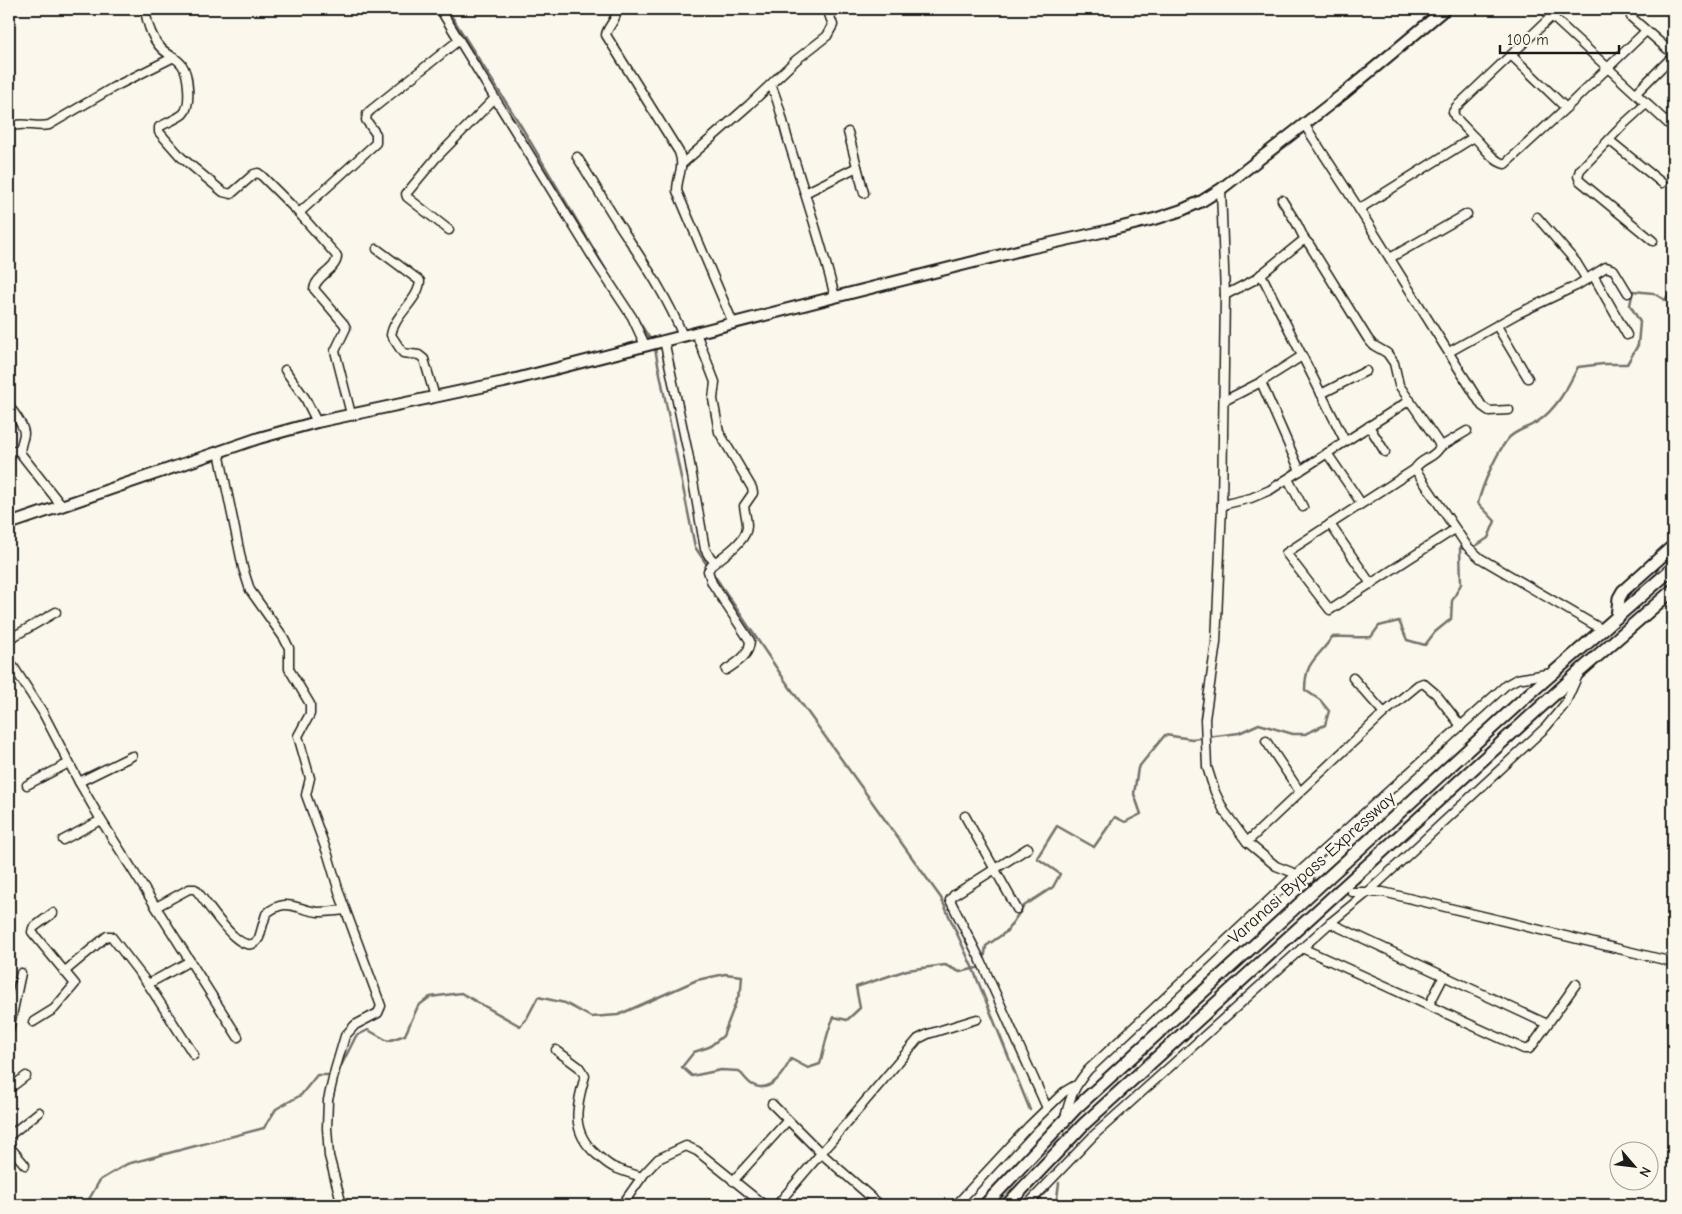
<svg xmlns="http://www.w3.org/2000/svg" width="1682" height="1214" viewBox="0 0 1682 1214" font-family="'Comic Neue',sans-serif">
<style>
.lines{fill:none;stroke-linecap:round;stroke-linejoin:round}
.stream{stroke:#74726e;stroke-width:2.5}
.minor-tunnel{stroke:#dad6cd;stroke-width:8;stroke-dasharray:8 4;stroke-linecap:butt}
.minor-casing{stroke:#1c1c1c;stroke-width:11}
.major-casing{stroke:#1c1c1c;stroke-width:14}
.highway-casing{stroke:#1c1c1c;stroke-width:15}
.minor{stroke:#fbf7ec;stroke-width:8}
.major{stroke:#fbf7ec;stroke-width:10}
.highway{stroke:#fbf7ec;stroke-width:11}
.labels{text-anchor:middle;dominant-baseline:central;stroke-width:4.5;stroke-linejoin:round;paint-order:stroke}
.street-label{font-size:18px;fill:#1c1c1c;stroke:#fbf7ec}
</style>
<rect width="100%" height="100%" fill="#fbf7ec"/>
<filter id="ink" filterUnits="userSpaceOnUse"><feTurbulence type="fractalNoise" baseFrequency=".02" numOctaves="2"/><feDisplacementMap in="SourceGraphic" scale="10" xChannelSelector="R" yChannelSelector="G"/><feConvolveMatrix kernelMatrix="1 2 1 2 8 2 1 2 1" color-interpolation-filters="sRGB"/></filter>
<g filter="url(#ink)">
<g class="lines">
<g class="stream">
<path d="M 447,9 L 521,126 L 609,275"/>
<path d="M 1673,236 L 1669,243 L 1673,249"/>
<path d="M 636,317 L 650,339"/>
<path d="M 655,349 L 695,547 L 707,565"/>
<path d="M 1471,549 L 1488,538 L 1495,521 L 1478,503 C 1483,484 1495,456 1507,440 C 1513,431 1528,428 1537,422 C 1556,410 1568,387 1578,367 L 1603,364 L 1627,364 L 1638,345 L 1640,322 L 1630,305 L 1633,291 L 1653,293 L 1665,300 L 1673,288"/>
<path d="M 712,572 L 786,682 L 941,898 L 973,969 L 1030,1110"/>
<path d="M 984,961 L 986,946 L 1006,932 L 1024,906 L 1053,887 L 1060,874 L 1037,858 L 1057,826 L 1094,847 L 1115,817 L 1125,822 L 1141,814 L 1134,794 L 1138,768 L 1165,735 L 1192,739 L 1239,733 L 1259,724 L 1293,734 L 1305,734 L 1325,725 L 1329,711 L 1320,700 L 1305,690 C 1305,660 1318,659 1332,637 C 1345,636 1358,638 1371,637 L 1379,626 L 1399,621 L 1407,640 L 1425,645 L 1435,632 L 1451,619 L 1452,601 L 1461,584 L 1460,548 L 1466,549"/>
<path d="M 338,1072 L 356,1036 L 368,1030 L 388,1041 L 405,1035 L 418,1006 L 430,997 L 461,993 L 520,1026 L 527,1018 L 538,997 L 565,1003 L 591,1017 L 618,1015 L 697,980 L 725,974 L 742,976 L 741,989 L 723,1036 L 709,1047 L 694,1052 L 682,1067 L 692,1076 L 721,1070 L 739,1071 C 743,1075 748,1083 753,1085 C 771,1094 784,1072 791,1059 L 808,1068 L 820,1064 C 825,1048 826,1032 834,1017 L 847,1020 L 860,1008 L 856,987 L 907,970 L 945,965 L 960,972 L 981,967"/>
<path d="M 79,1205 L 88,1201 L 100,1180 L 127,1164 L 264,1128 L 276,1109 L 301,1095 L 317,1075 L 332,1075"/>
<path d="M 1056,1205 L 1059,1183"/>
</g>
<path class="minor-tunnel" d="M 1309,879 L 1343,890"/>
<g class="minor-casing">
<g id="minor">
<path d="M 145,9 C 147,24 153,44 167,53 C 172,57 178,59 182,65 C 188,73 192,105 183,114 C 177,119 166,123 159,127 L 159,132 L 181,157 L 223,192 L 231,194 L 254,174 L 258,173 L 262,176 L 299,213 L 337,256 C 337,270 316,275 314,289 L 344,324 L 346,328 L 335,351 L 351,414"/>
<path d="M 440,9 L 597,264 L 632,317 L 645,345"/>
<path d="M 615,9 C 619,19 607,26 606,35 L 679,152 C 685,168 677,176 677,191 L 733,323"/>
<path d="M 1544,9 L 1673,128"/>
<path d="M 1631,17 L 1673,54"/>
<path d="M 1511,55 L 1566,108"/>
<path d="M 771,85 C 780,104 783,124 789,143 C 805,194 822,245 835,297"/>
<path d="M 1636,93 L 1673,56"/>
<path d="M 1647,103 L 1625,123 L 1580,170 L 1578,176 L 1580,181 L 1653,241"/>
<path d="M 1304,124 L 1359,209 L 1482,406 L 1489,411 L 1509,410"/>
<path d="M 9,127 C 23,121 35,128 49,125 L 114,87 L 174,57"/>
<path d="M 848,132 L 864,193"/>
<path d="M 1474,137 C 1483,145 1493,162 1505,164 L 1566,108 L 1646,31"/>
<path d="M 1609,140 L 1662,183"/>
<path d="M 577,157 C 592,180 605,203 620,226 C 644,263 666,294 683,336"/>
<path d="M 683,163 L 749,105 L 796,60 L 827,36 L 833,25 L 827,9"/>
<path d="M 1221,189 L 1225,295 L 1222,505 L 1216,643 L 1205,719 L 1207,767 L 1215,792 L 1224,811 L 1247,842 L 1276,866 L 1309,879"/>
<path d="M 805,193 L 857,167"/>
<path d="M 1282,200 L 1297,224 L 1305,240"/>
<path d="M 1359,209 L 1474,137 L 1455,117 L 1453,112 L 1456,107 L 1552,16"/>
<path d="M 299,213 L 376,143 L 376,134 L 366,120 L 367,114 L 371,110 L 459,40"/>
<path d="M 1537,217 L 1576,262 L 1587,280"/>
<path d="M 449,230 L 407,197 L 406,194 L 435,159 L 494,99"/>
<path d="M 377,249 L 420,281 C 419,300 394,315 391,335 L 403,353 L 419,355 L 424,359 L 435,397"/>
<path d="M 1390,258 L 1467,214"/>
<path d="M 1261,274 L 1345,441"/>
<path d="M 1593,275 L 1627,335"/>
<path d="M 1225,295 L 1254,280 L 1301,242 L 1305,240 L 1309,244 L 1368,339 L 1373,345 L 1387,353 L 1394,363 L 1399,385 L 1438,442 L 1440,447 C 1434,459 1421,458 1415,469 L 1467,546 L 1480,558 L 1603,630"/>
<path d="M 1497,326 L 1528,378"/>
<path d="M 696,333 L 715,382 L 713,399 L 719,432 L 752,488 L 753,493 L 744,506 C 745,513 747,520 747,526 C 747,542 721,557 711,566 L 708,571 L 712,583 L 750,641 C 749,656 738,662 726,670"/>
<path d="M 664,340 L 688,453 L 705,549 L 709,556 L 715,562"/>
<path d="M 1449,352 L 1517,314 L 1576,286 L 1606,267 L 1614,270 L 1628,293"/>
<path d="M 285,370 L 305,398 L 317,422"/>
<path d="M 1261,382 L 1300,471"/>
<path d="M 1321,394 L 1366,371"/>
<path d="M 1224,401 L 1261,382 L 1302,356"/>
<path d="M 9,406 C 14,413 24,425 24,434 C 23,442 19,446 21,454 L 61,505"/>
<path d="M 1369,426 L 1385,452"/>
<path d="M 1440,447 L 1467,431"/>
<path d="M 9,450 L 20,451"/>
<path d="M 219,452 L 243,568 L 250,590 L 284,638 L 289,648 L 289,669 L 310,704 L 310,714 L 298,736 L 310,778 L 306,795 L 328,855 L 340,895 L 381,1006 L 378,1013 L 355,1025 L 345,1036 L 335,1070 L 328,1100 L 327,1128 L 329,1156 L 342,1205"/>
<path d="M 1327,453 L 1361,503"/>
<path d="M 1415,469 L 1286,553 L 1330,610 L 1455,529"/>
<path d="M 1288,479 L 1303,507"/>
<path d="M 1222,505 L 1251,498 L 1270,490 L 1410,400"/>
<path d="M 1330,524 L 1371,584"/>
<path d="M 11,638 L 56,612"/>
<path d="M 9,660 L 42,711 L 79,782 L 101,820 L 238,1037"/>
<path d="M 1384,713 L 1418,685 L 1423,683 L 1436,694 L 1461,726"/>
<path d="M 1266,741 L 1300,792"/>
<path d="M 79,782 L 132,756"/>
<path d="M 27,785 L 69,763"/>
<path d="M 965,816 L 1017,909"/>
<path d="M 63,840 L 101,820"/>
<path d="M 1247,842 L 1384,713 L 1353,678"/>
<path d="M 1028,848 L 954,895 L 950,900 L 981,961 L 1047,1108"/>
<path d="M 1352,892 L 1383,892 L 1673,962"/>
<path d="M 156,907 L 189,889 L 195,889 C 205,898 243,965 259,938 L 266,914 C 286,896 297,910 318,912 C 327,912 336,911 345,910"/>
<path d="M 1330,923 L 1547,1024"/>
<path d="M 1302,948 L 1524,1049 L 1529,1049 L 1532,1046 L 1576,984"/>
<path d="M 64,972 L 107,936 L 111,936 L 148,984 L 194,1055"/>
<path d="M 148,984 L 190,961"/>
<path d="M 1429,1005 L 1444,976"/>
<path d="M 33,1022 L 54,1009 L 75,984 L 32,932 L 33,928 L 53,913"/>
<path d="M 9,1030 L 21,973"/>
<path d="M 556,1050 L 579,1067 L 585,1076 C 576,1107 570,1132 597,1155 C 602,1159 607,1164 613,1167 C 622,1171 632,1174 642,1177"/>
<path d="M 9,1089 L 26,1076"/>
<path d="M 772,1104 L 822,1154 L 880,1205"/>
<path d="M 1065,1118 C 1070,1097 1074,1087 1088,1070 L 1297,874 L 1506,685 L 1517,679 L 1552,673"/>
<path d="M 9,1136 L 39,1112"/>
<path d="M 9,1146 L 25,1165"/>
<path d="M 733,1181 L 788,1120"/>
<path d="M 622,1205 L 644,1174 L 658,1159 L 686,1146 L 697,1151 L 764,1205"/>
<path d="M 777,1205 L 918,1039 L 928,1034 L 977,1019"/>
<path d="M 956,1205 L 1029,1126 L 1064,1092 L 1074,1086"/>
<path d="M 1027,1205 L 1094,1135 L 1330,923 L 1368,892 L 1546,727 L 1565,704 L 1578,675"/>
</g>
</g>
<g class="major-casing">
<path id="major" d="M 9,524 L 259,438 L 317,422 L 504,382 L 835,297 L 1025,249 L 1106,231 L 1158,218 L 1182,210 L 1202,201 L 1221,189 L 1343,94 L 1445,9"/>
</g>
<g class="highway-casing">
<g id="highway">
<path d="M 1617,617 L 1619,598 L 1623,591 L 1673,546"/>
<path d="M 985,1205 L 1076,1108 L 1529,694 L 1673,568"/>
<path d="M 1007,1205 L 1084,1124 L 1580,671 L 1673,590"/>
</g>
</g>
<use href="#minor" class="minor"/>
<use href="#major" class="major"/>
<use href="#highway" class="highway"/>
</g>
</g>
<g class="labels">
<g class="street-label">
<text transform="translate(1312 868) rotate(-42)">Varanasi Bypass Expressway</text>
</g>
</g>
<rect width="1682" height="1214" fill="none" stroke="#fbf7ec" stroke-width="30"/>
<rect x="15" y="15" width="1652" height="1184" fill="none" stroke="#1c1c1c" stroke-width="2" filter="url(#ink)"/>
<g transform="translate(1634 1166) rotate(118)"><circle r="24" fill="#fbf7ec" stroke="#a29f99"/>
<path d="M0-4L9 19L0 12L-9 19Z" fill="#1c1c1c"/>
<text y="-8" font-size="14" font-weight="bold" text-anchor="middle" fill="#1c1c1c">N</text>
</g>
<path d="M1500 45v8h119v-8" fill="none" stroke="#1c1c1c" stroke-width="2.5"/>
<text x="1507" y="45" font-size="15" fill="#1c1c1c" stroke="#fbf7ec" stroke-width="4" paint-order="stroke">100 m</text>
</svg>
